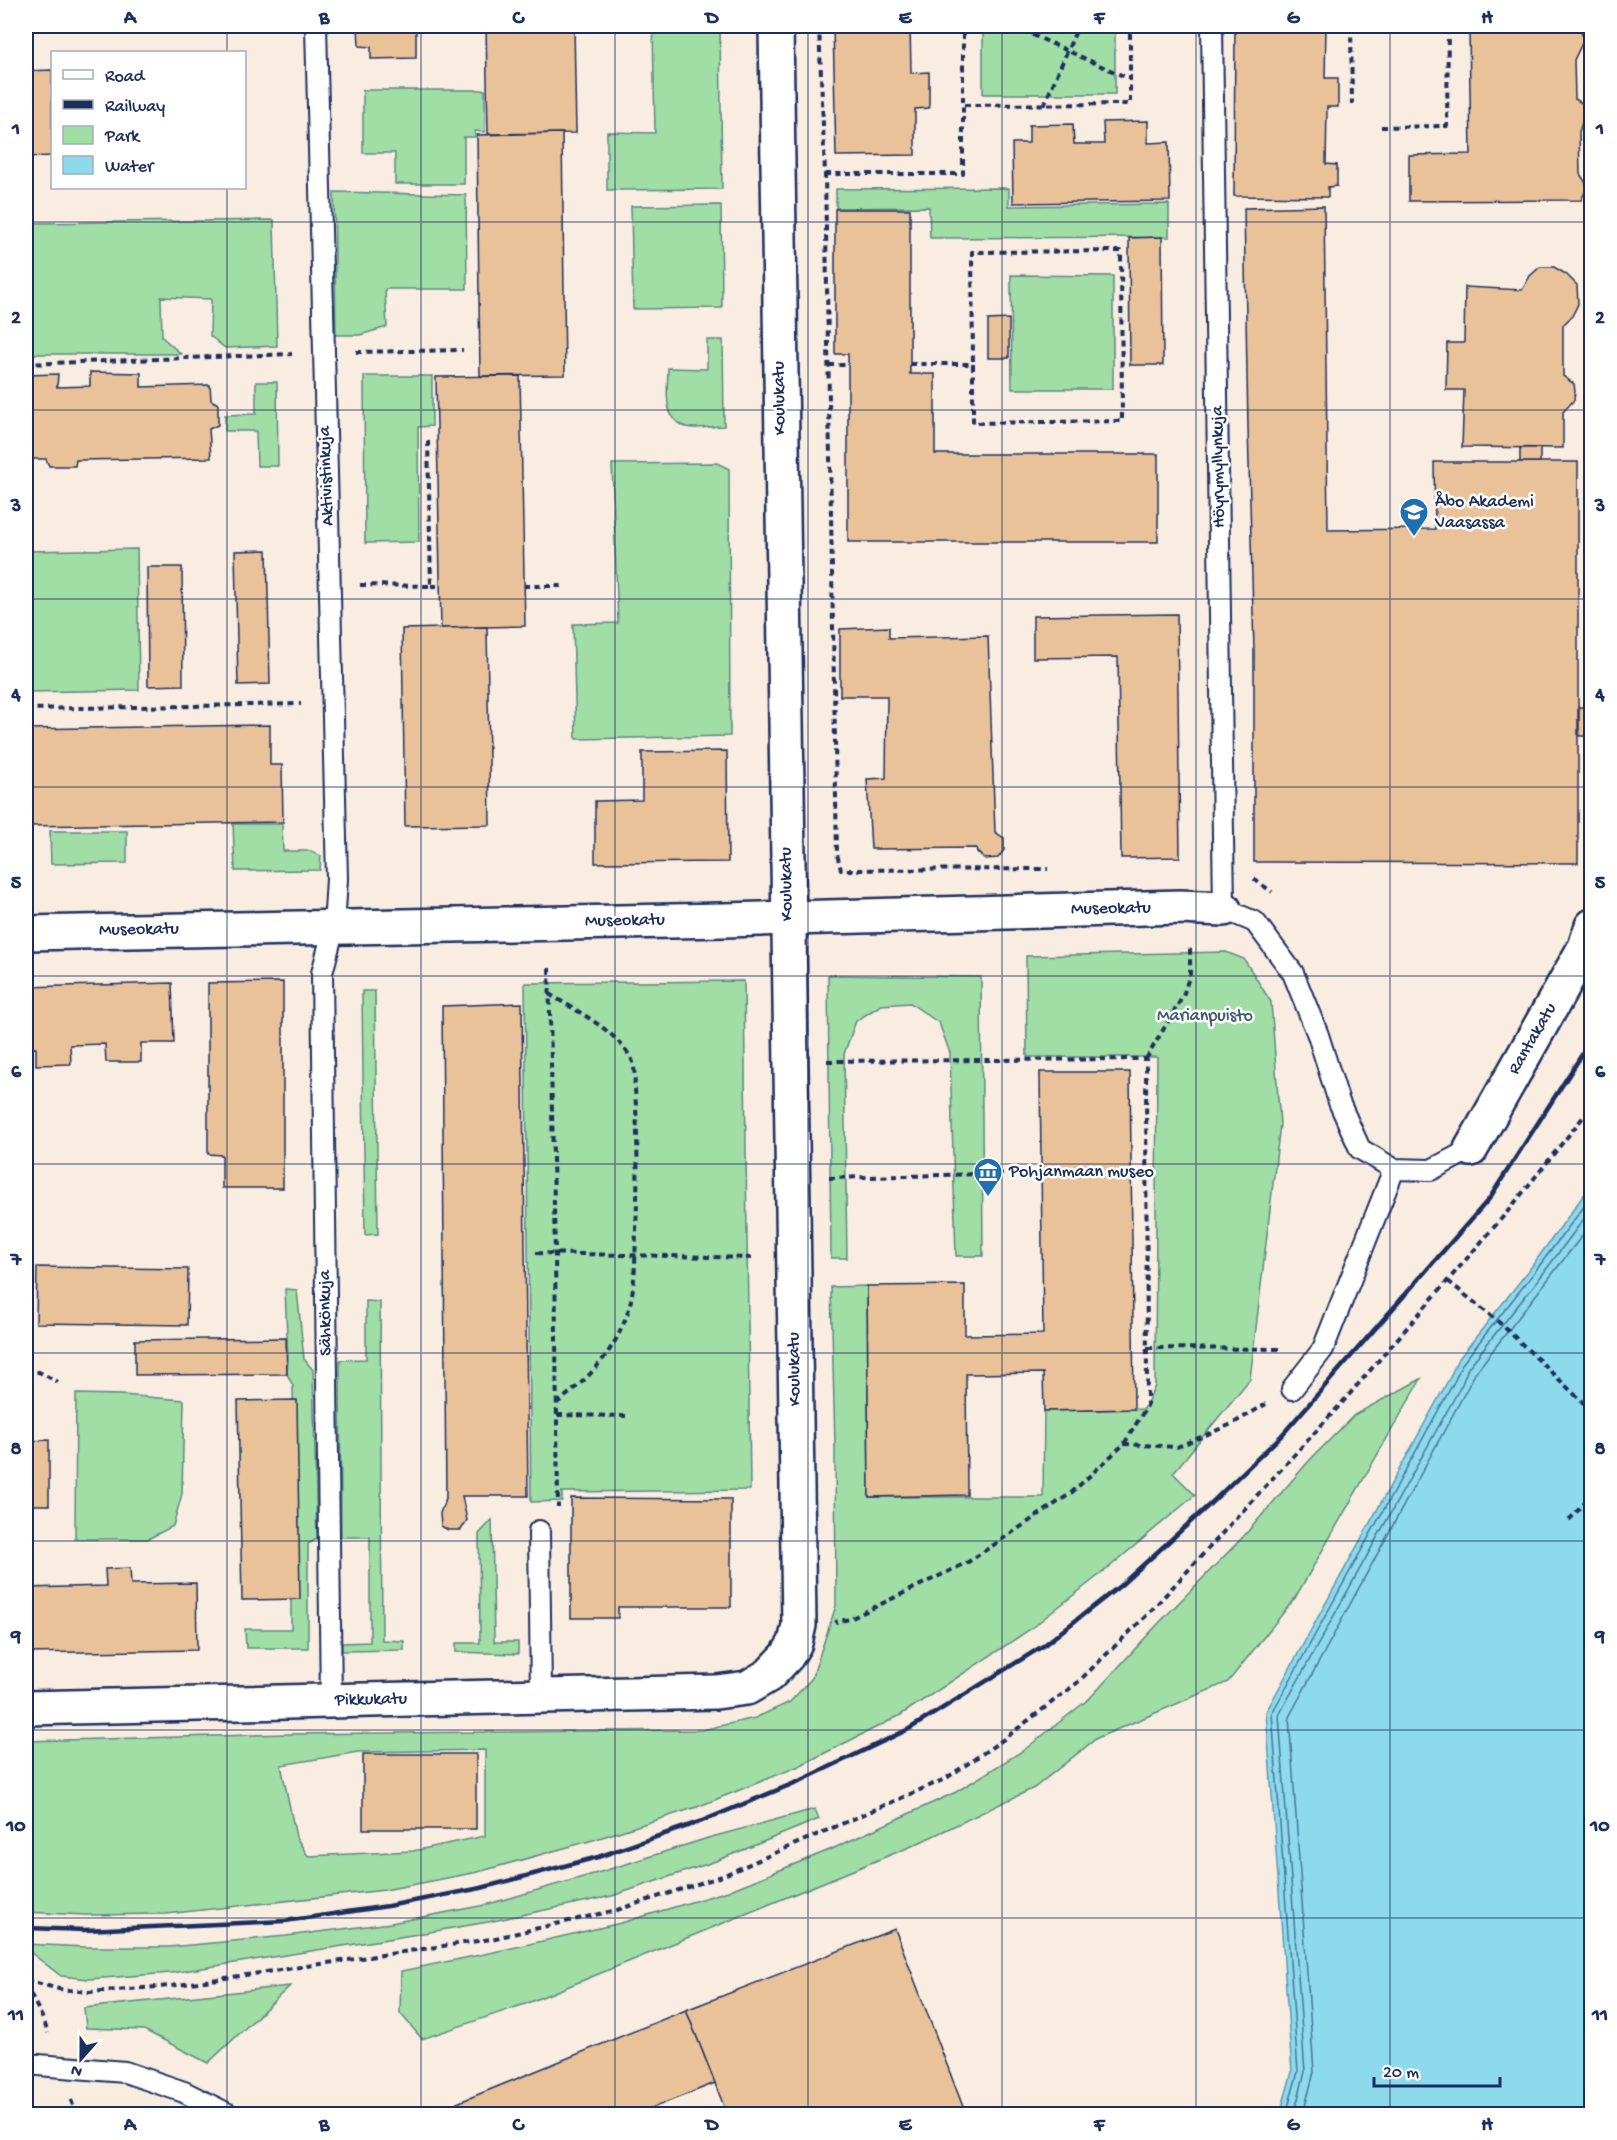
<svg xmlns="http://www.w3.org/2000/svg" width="1617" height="2140" viewBox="0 0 1617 2140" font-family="'Gochi Hand',sans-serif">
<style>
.green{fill:#a1dea5;stroke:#5e8682;stroke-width:1.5;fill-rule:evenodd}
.water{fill:#8ddaed;stroke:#5f96b4;stroke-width:1.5}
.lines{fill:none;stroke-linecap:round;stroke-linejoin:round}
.shore{stroke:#497397;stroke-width:1.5}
.building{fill:#eac29a;stroke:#1b2f5e;stroke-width:1.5}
.service-casing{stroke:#1b2f5e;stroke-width:24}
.minor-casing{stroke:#1b2f5e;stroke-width:38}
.path{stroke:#1b2f5e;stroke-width:4;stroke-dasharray:6 4.5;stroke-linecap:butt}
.service{stroke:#fff;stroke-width:20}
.minor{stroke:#fff;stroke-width:33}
.rail{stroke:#1b2f5e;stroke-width:4.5}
.grid{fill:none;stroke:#1b2f5e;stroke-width:1.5;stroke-opacity:0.55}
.labels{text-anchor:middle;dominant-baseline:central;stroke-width:5;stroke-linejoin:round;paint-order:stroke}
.street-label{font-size:18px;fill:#1b2f5e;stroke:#fff}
.poi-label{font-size:18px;fill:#1b2f5e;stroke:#fff;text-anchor:start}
.park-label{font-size:18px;fill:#3c5b70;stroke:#fff}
.neatline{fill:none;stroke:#1b2f5e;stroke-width:2}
.grid-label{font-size:20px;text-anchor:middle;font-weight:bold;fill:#1b2f5e}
</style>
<rect width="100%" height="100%" fill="#f9ede1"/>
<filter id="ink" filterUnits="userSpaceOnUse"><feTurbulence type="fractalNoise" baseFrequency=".0167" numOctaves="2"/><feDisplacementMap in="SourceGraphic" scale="12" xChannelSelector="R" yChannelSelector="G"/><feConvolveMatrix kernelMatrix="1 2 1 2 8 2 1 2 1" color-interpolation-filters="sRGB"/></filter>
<g filter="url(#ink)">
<g class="green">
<path d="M 653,26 L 720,26 L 722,189 L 607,190 L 607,132 L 655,133 Z"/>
<rect x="983" y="26" width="132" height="68"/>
<path d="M 363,90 L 485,90 L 485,132 L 475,131 L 475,137 L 464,137 L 464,184 L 395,184 L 395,153 L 363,153 Z"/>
<path d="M 1009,188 L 1009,206 L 1169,204 L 1169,237 L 930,238 L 929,207 L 836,208 L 836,189 Z"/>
<path d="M 334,192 L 466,195 L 467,289 L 385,289 L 387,327 L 360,335 L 336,335 Z"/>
<path d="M 721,205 L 722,308 L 633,309 L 631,206 Z"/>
<path d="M 274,220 L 277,346 L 225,348 L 210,336 L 211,299 L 161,297 L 162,337 L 181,354 L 26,354 L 26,223 Z"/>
<path d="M 1011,275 L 1113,276 L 1113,389 L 1012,389 Z"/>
<path d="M 707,340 L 723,340 L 724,426 C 713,426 696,430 686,427 C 661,419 668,387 668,368 L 707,369 Z"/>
<path d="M 364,376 L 432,376 L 432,426 L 418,427 L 419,542 L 365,543 Z"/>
<path d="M 256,382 L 277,382 L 278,466 L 257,466 L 256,431 L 225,431 L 225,415 L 256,414 Z"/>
<path d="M 717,463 L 729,469 L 730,736 L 576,739 L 573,624 L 618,623 L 612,464 Z"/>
<path d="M 137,549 L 139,690 L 26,692 L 26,551 Z"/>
<path d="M 233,824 L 282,824 L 283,851 L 311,851 L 321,856 L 320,870 L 235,871 Z"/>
<path d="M 50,831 L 127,831 L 127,863 L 51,864 Z"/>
<path d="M 1226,952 L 1244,959 L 1271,1002 L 1280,1124 L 1250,1379 L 1173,1473 L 1195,1495 L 1107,1569 L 1029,1630 L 899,1716 L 797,1767 L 697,1807 L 593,1840 L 478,1872 L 385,1890 L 166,1914 L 85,1915 L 26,1912 L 26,1741 L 289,1734 L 702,1730 L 755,1718 L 790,1702 L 812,1678 L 836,1606 L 835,1445 L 831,1287 L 867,1286 L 869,1497 L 1043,1497 L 1044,1411 L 1144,1409 L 1155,1386 L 1157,1057 L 1027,1057 L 1026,956 ZM 485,1750 L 485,1836 L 413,1851 L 308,1856 L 296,1837 L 281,1765 L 358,1752 Z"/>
<path d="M 828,975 L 981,977 L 983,1256 L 956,1256 L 950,1053 L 939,1023 L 910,1003 L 881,1005 L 856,1021 L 844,1054 L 847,1258 L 831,1258 Z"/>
<path d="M 744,981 L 750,1490 L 562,1492 L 562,1501 L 531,1502 L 525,983 Z"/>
<path d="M 362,991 L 375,991 L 378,1234 L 365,1235 Z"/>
<path d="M 285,1289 L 297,1290 L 304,1359 L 313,1370 L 317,1539 L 308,1544 L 308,1648 L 246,1648 L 245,1629 L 291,1629 L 291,1586 L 296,1577 L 293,1386 L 287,1374 L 288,1359 Z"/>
<path d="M 366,1301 L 380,1302 L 382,1640 L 404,1641 L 404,1650 L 342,1651 L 342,1643 L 370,1642 L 370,1537 L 341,1537 L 340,1360 L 366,1359 Z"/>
<path d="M 1421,1379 L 1295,1598 L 1228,1682 L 1097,1738 L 1034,1788 L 912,1846 L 525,2004 L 422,2039 L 400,2013 L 401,1971 L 494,1952 L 621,1923 L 728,1891 L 832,1849 L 956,1792 L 1024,1750 L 1090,1698 L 1157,1625 L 1243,1537 L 1309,1461 L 1354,1415 Z"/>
<path d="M 76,1394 L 122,1395 L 184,1400 L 182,1494 L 173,1526 L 148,1539 L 75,1539 Z"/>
<path d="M 492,1520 L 494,1642 L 518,1642 L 518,1654 L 456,1652 L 456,1643 L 480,1643 L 479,1534 Z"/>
<path d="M 815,1809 L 819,1819 L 716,1861 L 612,1896 L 488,1922 L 394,1938 L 171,1973 L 89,1979 L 61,1976 L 26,1949 L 26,1944 L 85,1947 L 169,1947 L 286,1936 L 391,1923 L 485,1905 L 604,1871 L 708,1838 Z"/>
<path d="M 290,1986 L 208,2063 L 144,2030 L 86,2028 L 84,2008 Z"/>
</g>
<path class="water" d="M 1591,1185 L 1591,2114 L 1280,2114 L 1292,2072 L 1266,1712 L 1450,1377 L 1457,1361 L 1529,1270 Z"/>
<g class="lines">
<g class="shore">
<path d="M 1286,2114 L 1298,2072 L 1272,1713 L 1455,1380 L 1462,1364 L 1533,1274 L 1592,1196"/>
<path d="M 1294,2114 L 1305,2072 L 1279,1715 L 1462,1384 L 1468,1368 L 1539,1279 L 1592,1208"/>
<path d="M 1303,2114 L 1314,2072 L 1289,1717 L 1476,1372 L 1592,1223"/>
</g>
</g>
<g class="building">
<path d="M 358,26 L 416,26 L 416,58 L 371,59 L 371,47 L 359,46 Z"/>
<path d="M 486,26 L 574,26 L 576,133 L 488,134 Z"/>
<path d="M 833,26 L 910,26 L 911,73 L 929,72 L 929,108 L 915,109 L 915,155 L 836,156 Z"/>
<path d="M 1235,26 L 1326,26 L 1325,78 L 1338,78 L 1338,107 L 1327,107 L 1326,164 L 1337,165 L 1337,186 L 1328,187 L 1328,197 L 1234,196 Z"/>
<path d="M 1484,26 L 1579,26 L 1579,28 L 1484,29 Z"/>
<path d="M 1579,28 L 1584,39 L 1574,60 L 1575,99 L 1587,106 L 1579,132 L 1580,174 L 1588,186 L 1581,200 L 1409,201 L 1409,155 L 1471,154 L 1469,29 Z"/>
<path d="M 52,70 L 52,156 L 26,157 L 26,71 Z"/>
<path d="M 1148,121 L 1148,143 L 1169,142 L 1170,201 L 1013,203 L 1012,143 L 1029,143 L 1029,125 L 1073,124 L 1074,144 L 1104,144 L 1103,122 Z"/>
<path d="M 562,133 L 565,375 L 480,376 L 477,135 Z"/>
<path d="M 1324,206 L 1328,530 L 1435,529 L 1434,462 L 1578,462 L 1578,863 L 1254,862 L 1254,651 L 1248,427 L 1244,208 Z"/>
<path d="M 835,209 L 910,209 L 910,374 L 935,374 L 935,454 L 1158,454 L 1158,542 L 848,542 L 848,354 L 835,354 Z"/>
<path d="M 1162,237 L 1163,365 L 1130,365 L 1129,238 Z"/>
<path d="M 1540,267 L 1554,267 L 1566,274 L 1577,285 L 1578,304 L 1572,316 L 1563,325 L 1563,376 L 1574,384 L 1575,392 L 1574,400 L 1563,412 L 1563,448 L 1462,447 L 1464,390 L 1446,390 L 1447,343 L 1464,343 L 1465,287 L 1522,290 L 1530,276 Z"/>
<path d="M 1009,319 L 1009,358 L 988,358 L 988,320 Z"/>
<path d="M 90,372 L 141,373 L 141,387 L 210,385 L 211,400 L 218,404 L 218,425 L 209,429 L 211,458 L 76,460 L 75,466 L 49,466 L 46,459 L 26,459 L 26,375 L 58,374 L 57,387 L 90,386 Z"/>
<path d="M 520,376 L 525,626 L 441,628 L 436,377 Z"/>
<rect x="1520" y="448" width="20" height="14"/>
<path d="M 267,550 L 270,684 L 238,685 L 235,551 Z"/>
<path d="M 147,567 L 182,567 L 183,685 L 148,686 Z"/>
<path d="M 1177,614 L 1180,857 L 1121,858 L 1118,657 L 1033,658 L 1033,616 Z"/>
<path d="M 487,627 L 490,825 L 405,826 L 402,629 Z"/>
<path d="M 889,627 L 889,638 L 988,636 L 995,832 L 1004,838 L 1004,850 L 998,858 L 985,859 L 977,852 L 976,848 L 871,849 L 867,779 L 886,778 L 887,696 L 840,696 L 840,629 Z"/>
<rect x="1579" y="707" width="13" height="29"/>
<path d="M 270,725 L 270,765 L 282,765 L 283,822 L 26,826 L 26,729 Z"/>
<path d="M 727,751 L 728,862 L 595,863 L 595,801 L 642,800 L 642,752 Z"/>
<path d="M 283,982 L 283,1188 L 222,1188 L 222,1155 L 208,1154 L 208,983 Z"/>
<path d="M 172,983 L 174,1043 L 141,1043 L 141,1062 L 106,1062 L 105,1044 L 70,1045 L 71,1064 L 36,1065 L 36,1048 L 26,1048 L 26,987 Z"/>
<path d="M 522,1003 L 528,1496 L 462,1496 L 467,1520 L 461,1530 L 448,1530 L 441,1526 L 440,1513 L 446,1498 L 442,1006 Z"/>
<path d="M 1040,1072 L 1130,1072 L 1134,1409 L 1044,1411 L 1043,1373 L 966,1374 L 967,1495 L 869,1497 L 867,1286 L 965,1285 L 965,1335 L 1043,1334 Z"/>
<path d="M 37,1267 L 188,1269 L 187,1325 L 36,1323 Z"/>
<path d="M 286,1338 L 287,1374 L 135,1375 L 135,1340 Z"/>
<path d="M 26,1389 L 29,1389 L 29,1441 L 49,1440 L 49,1505 L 26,1505 Z"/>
<path d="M 297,1400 L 300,1599 L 242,1600 L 238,1401 Z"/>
<path d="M 571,1498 L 731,1499 L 731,1607 L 618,1607 L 618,1618 L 571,1618 Z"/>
<path d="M 130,1568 L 131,1584 L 196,1583 L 197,1650 L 26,1653 L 26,1588 L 106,1586 L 105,1569 Z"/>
<rect x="363" y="1754" width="113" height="75"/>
<path d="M 895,1929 L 965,2112 L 957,2114 L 727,2114 L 686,2010 Z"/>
<path d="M 686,2010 L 715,2083 L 637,2114 L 430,2114 Z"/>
</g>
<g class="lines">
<g class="service-casing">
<g id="service">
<path d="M 316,26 L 337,879 L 334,927 L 322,973 L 331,1701"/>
<path d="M 1212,26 L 1224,909 L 1255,922 L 1293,973 L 1318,1035 L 1339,1102 L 1360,1149 L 1394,1169 L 1431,1170 L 1471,1149"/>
<path d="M 1292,1389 L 1323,1349 L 1394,1169"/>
<path d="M 539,1531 L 541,1696"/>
<path d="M 26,2064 L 125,2072 L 184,2092 L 228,2114"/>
</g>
</g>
<g class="minor-casing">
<g id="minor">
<path d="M 26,933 L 724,920 L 1180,907 L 1224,909"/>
<path d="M 1471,1149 L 1585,947 L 1592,926"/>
<path d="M 26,1708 L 716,1692 L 747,1688 L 769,1675 L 787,1656 L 795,1643 L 799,1625 L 776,26"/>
</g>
</g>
<g class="path">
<path d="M 819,26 L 825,174 L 837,854 L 841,870 L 1048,869"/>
<path d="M 1013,26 L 1130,79"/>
<path d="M 1351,26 L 1352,104"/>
<path d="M 964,105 L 1130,104 L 1130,26"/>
<path d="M 1044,105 L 1078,26"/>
<path d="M 1381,127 L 1447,126 L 1448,26"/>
<path d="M 825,174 L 963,174 L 963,26"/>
<path d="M 356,352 L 463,350"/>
<path d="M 26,364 L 292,354"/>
<path d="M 910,364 L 973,364 L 973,423 L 1122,421 L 1121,251 L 972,252 L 973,364"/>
<path d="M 828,365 L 848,365"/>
<path d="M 360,585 L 431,586 L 428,440"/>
<path d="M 431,586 L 440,586"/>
<path d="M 524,586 L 564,586"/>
<path d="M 26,709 L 301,704"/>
<path d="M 1254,879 L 1272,892"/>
<path d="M 549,968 L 555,1253 L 558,1507"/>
<path d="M 549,994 C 577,1011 614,1029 631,1058 C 636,1065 634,1080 635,1089 C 638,1136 638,1183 636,1230 C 635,1259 636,1293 625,1320 C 611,1356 587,1380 557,1403"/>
<path d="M 1146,1059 L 1183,996 L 1190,974 L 1190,947"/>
<path d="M 827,1061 L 1146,1059 L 1147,1406 L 1124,1444 L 1070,1494 L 968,1562 L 850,1619 L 835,1622"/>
<path d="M 829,1178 L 1020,1173"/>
<path d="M 536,1253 L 756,1258"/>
<path d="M 1448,1281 L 1501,1324 L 1592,1411"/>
<path d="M 1147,1348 L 1281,1349"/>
<path d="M 26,1372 L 39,1372 L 58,1382"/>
<path d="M 557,1415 L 629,1416"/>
<path d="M 1124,1444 L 1177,1447 L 1232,1424 L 1266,1404"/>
<path d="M 1569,1520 L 1592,1495"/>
<path d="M 26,1980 L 59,1989 L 89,1992 L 171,1986 L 491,1939 L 617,1910 L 722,1876 L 945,1779 L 1004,1739 L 1077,1683 L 1148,1614 L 1341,1404 L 1508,1211 L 1592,1106"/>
<path d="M 26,1985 L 43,2019 L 48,2033"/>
<path d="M 71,2100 L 76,2114"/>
<path d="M 95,2114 L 106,2110 L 130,2109"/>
</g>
<use href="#service" class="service"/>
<use href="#minor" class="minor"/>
<path class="rail" d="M 26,1928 L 85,1930 L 285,1921 L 388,1906 L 481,1888 L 598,1857 L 702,1821 L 802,1780 L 909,1729 L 1043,1646 L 1121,1585 L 1208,1506 L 1281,1436 L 1489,1199 L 1592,1039"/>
</g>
</g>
<path class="grid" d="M 227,26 L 227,52M 421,26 L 421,2114M 615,26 L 615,2114M 808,26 L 808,2114M 1002,26 L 1002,2114M 1196,26 L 1196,2114M 1390,26 L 1390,2114M 227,188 L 227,2114M 26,222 L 1592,222M 26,410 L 1592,410M 26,599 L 1592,599M 26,787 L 1592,787M 26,976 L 1592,976M 26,1164 L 1592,1164M 26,1353 L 1592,1353M 26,1541 L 1592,1541M 26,1730 L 1592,1730M 26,1918 L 1592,1918"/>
<defs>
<g id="university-pin" transform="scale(1.5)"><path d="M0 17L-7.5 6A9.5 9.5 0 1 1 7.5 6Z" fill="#1f6fb2" stroke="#fff"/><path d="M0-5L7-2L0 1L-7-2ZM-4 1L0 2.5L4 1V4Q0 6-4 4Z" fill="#fff"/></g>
<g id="museum-pin" transform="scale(1.5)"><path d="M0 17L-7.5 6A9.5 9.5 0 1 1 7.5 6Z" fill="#1f6fb2" stroke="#fff"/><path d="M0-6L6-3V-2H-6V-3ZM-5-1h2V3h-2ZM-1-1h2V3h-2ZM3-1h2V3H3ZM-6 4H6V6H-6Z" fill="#fff"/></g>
</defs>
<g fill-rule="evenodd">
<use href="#university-pin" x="1414" y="512"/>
<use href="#museum-pin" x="988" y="1172"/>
</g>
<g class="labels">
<g class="street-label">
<text transform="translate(780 398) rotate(-91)">Koulukatu</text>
<text transform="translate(1219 467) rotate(-91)">Höyrymyllynkuja</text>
<text transform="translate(327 476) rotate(-92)">Aktivistinkuja</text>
<text transform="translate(787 884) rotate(-91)">Koulukatu</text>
<text transform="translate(1111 909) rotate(-1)">Museokatu</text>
<text transform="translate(625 921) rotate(-1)">Museokatu</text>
<text transform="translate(139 930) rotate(-1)">Museokatu</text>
<text transform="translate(1533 1039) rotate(-60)">Rantakatu</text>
<text transform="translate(326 1313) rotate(-91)">Sähkönkuja</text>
<text transform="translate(795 1369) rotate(-91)">Koulukatu</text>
<text transform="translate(371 1700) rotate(-1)">Pikkukatu</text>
</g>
<g class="poi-label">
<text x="1435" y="502">Åbo Akademi<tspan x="1435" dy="21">Vaasassa</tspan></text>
<text x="1009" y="1172">Pohjanmaan museo</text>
</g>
<g class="park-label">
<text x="1205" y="1016">Marianpuisto</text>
</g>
</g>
<rect width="1617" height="2140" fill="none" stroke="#fff" stroke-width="66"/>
<rect x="51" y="51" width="195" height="138" fill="#ffffff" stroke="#a4acbf" stroke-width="1.5"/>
<rect x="63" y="70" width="30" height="9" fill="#ffffff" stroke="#a4acbf" stroke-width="1.5"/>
<text x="105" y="81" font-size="18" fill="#1b2f5e">Road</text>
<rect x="63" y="100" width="30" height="9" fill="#1b2f5e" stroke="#a4acbf" stroke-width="1.5"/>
<text x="105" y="111" font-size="18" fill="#1b2f5e">Railway</text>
<rect x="63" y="126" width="30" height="18" fill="#a1dea5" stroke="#a4acbf" stroke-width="1.5"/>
<text x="105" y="141" font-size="18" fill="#1b2f5e">Park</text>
<rect x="63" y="156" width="30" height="18" fill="#8ddaed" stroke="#a4acbf" stroke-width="1.5"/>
<text x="105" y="171" font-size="18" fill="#1b2f5e">Water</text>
<g transform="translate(81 2059) rotate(201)" stroke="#ffffff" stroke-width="4.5" paint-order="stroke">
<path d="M0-4.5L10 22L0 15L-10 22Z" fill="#1b2f5e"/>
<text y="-9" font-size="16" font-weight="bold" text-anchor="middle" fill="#1b2f5e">N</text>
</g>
<path d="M1374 2077v9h126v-9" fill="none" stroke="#1b2f5e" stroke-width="3"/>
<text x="1383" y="2077" font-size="18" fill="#1b2f5e" stroke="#ffffff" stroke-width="4.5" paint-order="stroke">20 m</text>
<rect x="33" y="33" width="1551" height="2074" class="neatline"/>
<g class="grid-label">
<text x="130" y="23">A</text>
<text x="324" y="23">B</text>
<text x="518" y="23">C</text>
<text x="712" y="23">D</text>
<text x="905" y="23">E</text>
<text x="1099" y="23">F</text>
<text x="1293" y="23">G</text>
<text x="1487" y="23">H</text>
<text x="16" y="134">1</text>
<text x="1600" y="134">1</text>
<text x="16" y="323">2</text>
<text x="1600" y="323">2</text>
<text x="16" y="511">3</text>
<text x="1600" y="511">3</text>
<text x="16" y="700">4</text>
<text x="1600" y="700">4</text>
<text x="16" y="888">5</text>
<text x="1600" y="888">5</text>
<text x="16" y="1077">6</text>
<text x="1600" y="1077">6</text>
<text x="16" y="1265">7</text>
<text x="1600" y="1265">7</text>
<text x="16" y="1454">8</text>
<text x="1600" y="1454">8</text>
<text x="16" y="1642">9</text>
<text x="1600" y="1642">9</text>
<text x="16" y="1831">10</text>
<text x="1600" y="1831">10</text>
<text x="16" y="2020">11</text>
<text x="1600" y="2020">11</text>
<text x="130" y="2130">A</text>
<text x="324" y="2130">B</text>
<text x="518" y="2130">C</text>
<text x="712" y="2130">D</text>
<text x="905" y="2130">E</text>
<text x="1099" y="2130">F</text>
<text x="1293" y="2130">G</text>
<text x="1487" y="2130">H</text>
</g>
</svg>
